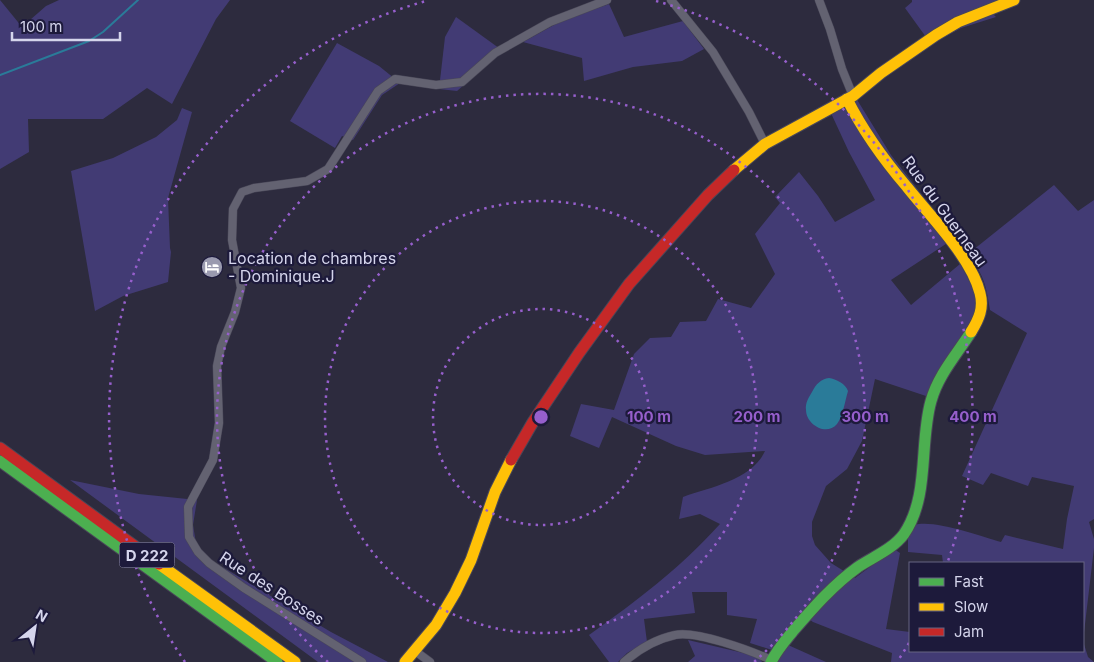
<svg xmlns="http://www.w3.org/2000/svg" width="1094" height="662" viewBox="0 0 1094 662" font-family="Inter,sans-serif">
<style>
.green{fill:#423b74}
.water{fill:#2a7b99}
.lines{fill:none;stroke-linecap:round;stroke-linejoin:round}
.stream{stroke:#2a7b99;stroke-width:2}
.street-casing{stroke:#494758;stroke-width:9}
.fast-casing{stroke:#494758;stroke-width:13}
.slow-casing{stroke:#494758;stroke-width:13}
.jam-casing{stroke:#494758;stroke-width:13}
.street{stroke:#636271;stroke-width:8}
.fast{stroke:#4caf50;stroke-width:11}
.slow{stroke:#ffc107;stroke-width:11}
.jam{stroke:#c62828;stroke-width:11}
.ring{fill:none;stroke:#965fcc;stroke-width:2.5;stroke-dasharray:2.5 5}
.labels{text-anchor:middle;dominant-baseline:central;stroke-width:4.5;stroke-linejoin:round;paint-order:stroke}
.shield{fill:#1d1a3b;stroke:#9e9db7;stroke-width:1}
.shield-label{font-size:15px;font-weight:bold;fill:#d5d5ec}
.street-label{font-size:16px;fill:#d5d5ec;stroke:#1d1a3b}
.poi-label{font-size:16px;fill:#d5d5ec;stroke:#1d1a3b;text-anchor:start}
.centre{fill:#965fcc;stroke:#1d1a3b;stroke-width:2.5}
.ring-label{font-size:15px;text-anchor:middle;font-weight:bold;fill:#965fcc;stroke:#1d1a3b;stroke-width:4.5;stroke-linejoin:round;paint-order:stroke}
</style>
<rect width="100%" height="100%" fill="#2d2b3e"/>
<g class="green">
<path d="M 0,0 L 22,27 L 46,6 L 59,0 L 230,0 L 216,19 L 172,104 L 147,88 L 103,119 L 28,119 L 29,152 L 0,169 Z"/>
<path d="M 912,0 L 1003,0 L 985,6 L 996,17 L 961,28 L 931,44 L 905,8 L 912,2 Z"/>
<path d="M 609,4 L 624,37 L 683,21 L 704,49 L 682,61 L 633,67 L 584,81 L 582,58 L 523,42 L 563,20 Z"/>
<path d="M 456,17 L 503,51 L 457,91 L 439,89 L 445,37 Z"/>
<path d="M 337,43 L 379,66 L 400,83 L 382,95 L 353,140 L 342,136 L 335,148 L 290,121 Z"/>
<path d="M 856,98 L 891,155 L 955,238 L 891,280 L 911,305 L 960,264 C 970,282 978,294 976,315 L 926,396 L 875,379 L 862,441 L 847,469 L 826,486 L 812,522 L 812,536 L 815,545 L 831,563 L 855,578 L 894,549 L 900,553 L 886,629 L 910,632 L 910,651 L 1083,651 L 1083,563 L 943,563 L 942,555 L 908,552 L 908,535 L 914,525 C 934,519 980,536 1001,542 L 1005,535 L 1063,549 L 1067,519 L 1074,486 L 1032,477 L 1028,486 L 991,473 L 983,485 L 962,476 L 1027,333 L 990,310 C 986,284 984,276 968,254 L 1054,185 L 1078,211 L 1094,200 L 1094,519 L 1089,522 L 1094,539 L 1094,548 L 1083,641 L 1088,657 L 1094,662 L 891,662 L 892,653 L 813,622 L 801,613 L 772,650 L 750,643 L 757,619 L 727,615 L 727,592 L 692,592 L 695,613 L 644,619 L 647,642 L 627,653 L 618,662 L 609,662 L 589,635 C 638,600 679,569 720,524 L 700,514 L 679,519 L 683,497 C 711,487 752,480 765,451 L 705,455 L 676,446 L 612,417 L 599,448 L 570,436 L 581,404 L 614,410 L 634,354 L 650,338 L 671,337 L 680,322 L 706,321 L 718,299 L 751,308 L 775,274 L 755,234 L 780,203 L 775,197 L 799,172 L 818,196 L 835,222 L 875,200 L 849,152 L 830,111 Z"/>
<path d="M 182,108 L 192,112 L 168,198 L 170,248 L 171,252 L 168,282 L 123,296 L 95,311 L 71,171 L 113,158 L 156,137 L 177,120 Z"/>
<path d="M 70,480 L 139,494 L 197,500 L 193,525 L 196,543 L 209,559 L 331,632 L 388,662 L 318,662 Z"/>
<path d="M 688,640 L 752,655 L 760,659 L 762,662 L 688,662 L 695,656 Z"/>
<path d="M 788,645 L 826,662 L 776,662 Z"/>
</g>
<path class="water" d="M 829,378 C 836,379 846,384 848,391 C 845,401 843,416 837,424 C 826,437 806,424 806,410 C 805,403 809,397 812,392 C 816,384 821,379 829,378 Z"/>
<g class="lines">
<path class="stream" d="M 0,75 L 89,41 L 103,32 L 138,0"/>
<g class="street-casing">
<g id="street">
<path d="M 671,0 L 713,52 L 749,112 L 765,144"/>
<path d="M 819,0 L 830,29 L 842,69 L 853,96"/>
<path d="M 415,651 L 430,662"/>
<path d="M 362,662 L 244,588 L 209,563 L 198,552 L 189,537 L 188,507 L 213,460 L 219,423 L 217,366 L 221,347 L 235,312 L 241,288 L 232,240 L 233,209 L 242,192 L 254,188 L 307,181 L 328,169 L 378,91 L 395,79 L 436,85 L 462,82 L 495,53 L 550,22 L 607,0"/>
<path d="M 624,662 C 638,650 656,639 675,635 C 695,630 752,651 771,660"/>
</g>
</g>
<g class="fast-casing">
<g id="fast">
<path d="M 0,461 L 277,662"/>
<path d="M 771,662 C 777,650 785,641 793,631 C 813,608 833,585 858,567 C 873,557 893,549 904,534 C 930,496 919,443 931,401 C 938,375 957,354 971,332"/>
</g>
</g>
<g class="slow-casing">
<g id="slow">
<path d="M 847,99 C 863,131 884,160 907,187 C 930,216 971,257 980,293 C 984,308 979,319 971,332"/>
<path d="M 734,170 L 765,144 L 853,96 L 881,73 L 936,35 L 958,22 L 1014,0"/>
<path d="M 159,564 L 295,662"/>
<path d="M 405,662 L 436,625 L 455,593 L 471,560 L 495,492 L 511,460"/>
</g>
</g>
<g class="jam-casing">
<g id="jam">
<path d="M 0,448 L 159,564"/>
<path d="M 511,460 L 533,422 L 579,353 L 629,284 L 708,195 L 734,170"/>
</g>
</g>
<use href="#street" class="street"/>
<use href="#fast" class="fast"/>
<use href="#slow" class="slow"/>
<use href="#jam" class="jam"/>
</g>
<g class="ring">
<circle cx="541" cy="417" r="108"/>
<circle cx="541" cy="417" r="216"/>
<path d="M328 662A324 324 0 1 1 754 662"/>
<path d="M909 643A432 432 0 0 1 897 662M185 662A432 432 0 0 1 426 1M656 1A432 432 0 0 1 948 561"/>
</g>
<defs>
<g id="hotel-disc" transform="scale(1.125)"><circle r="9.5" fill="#9a9aaf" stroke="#1d1a3b"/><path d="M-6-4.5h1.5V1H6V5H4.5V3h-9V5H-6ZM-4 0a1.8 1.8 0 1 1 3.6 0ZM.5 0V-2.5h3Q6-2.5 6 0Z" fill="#fff"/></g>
</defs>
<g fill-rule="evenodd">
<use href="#hotel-disc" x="212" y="267"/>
</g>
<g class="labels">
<rect class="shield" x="119.5" y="542.5" width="55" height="25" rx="4"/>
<g class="shield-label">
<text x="147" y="555">D 222</text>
</g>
<g class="street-label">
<text transform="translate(945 211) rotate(54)">Rue du Guerneau</text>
<text transform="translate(272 588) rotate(33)">Rue des Bosses</text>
</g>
<g class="poi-label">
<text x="228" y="258">Location de chambres<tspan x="228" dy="18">- Dominique.J</tspan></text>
</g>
</g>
<circle cx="541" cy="417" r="8" class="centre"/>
<g class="ring-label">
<text x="649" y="422">100 m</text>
<text x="757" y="422">200 m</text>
<text x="865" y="422">300 m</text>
<text x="973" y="422">400 m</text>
</g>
<rect x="909" y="562" width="175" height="90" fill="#1d1a3b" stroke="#676582"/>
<rect x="919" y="578" width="25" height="8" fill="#4caf50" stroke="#676582"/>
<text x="954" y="587" font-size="15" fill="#d5d5ec">Fast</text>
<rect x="919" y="603" width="25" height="8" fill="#ffc107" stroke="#676582"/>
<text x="954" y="612" font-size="15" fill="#d5d5ec">Slow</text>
<rect x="919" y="628" width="25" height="8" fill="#c62828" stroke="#676582"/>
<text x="954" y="637" font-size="15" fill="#d5d5ec">Jam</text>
<g transform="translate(35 627) rotate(30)" stroke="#1d1a3b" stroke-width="4" paint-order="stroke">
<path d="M0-4L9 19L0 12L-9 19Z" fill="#d5d5ec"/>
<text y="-8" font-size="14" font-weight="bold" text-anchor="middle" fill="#d5d5ec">N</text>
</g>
<path d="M12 32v8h108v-8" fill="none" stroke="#d5d5ec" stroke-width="2.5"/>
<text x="20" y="32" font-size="15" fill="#d5d5ec" stroke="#1d1a3b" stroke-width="4" paint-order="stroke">100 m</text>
</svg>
